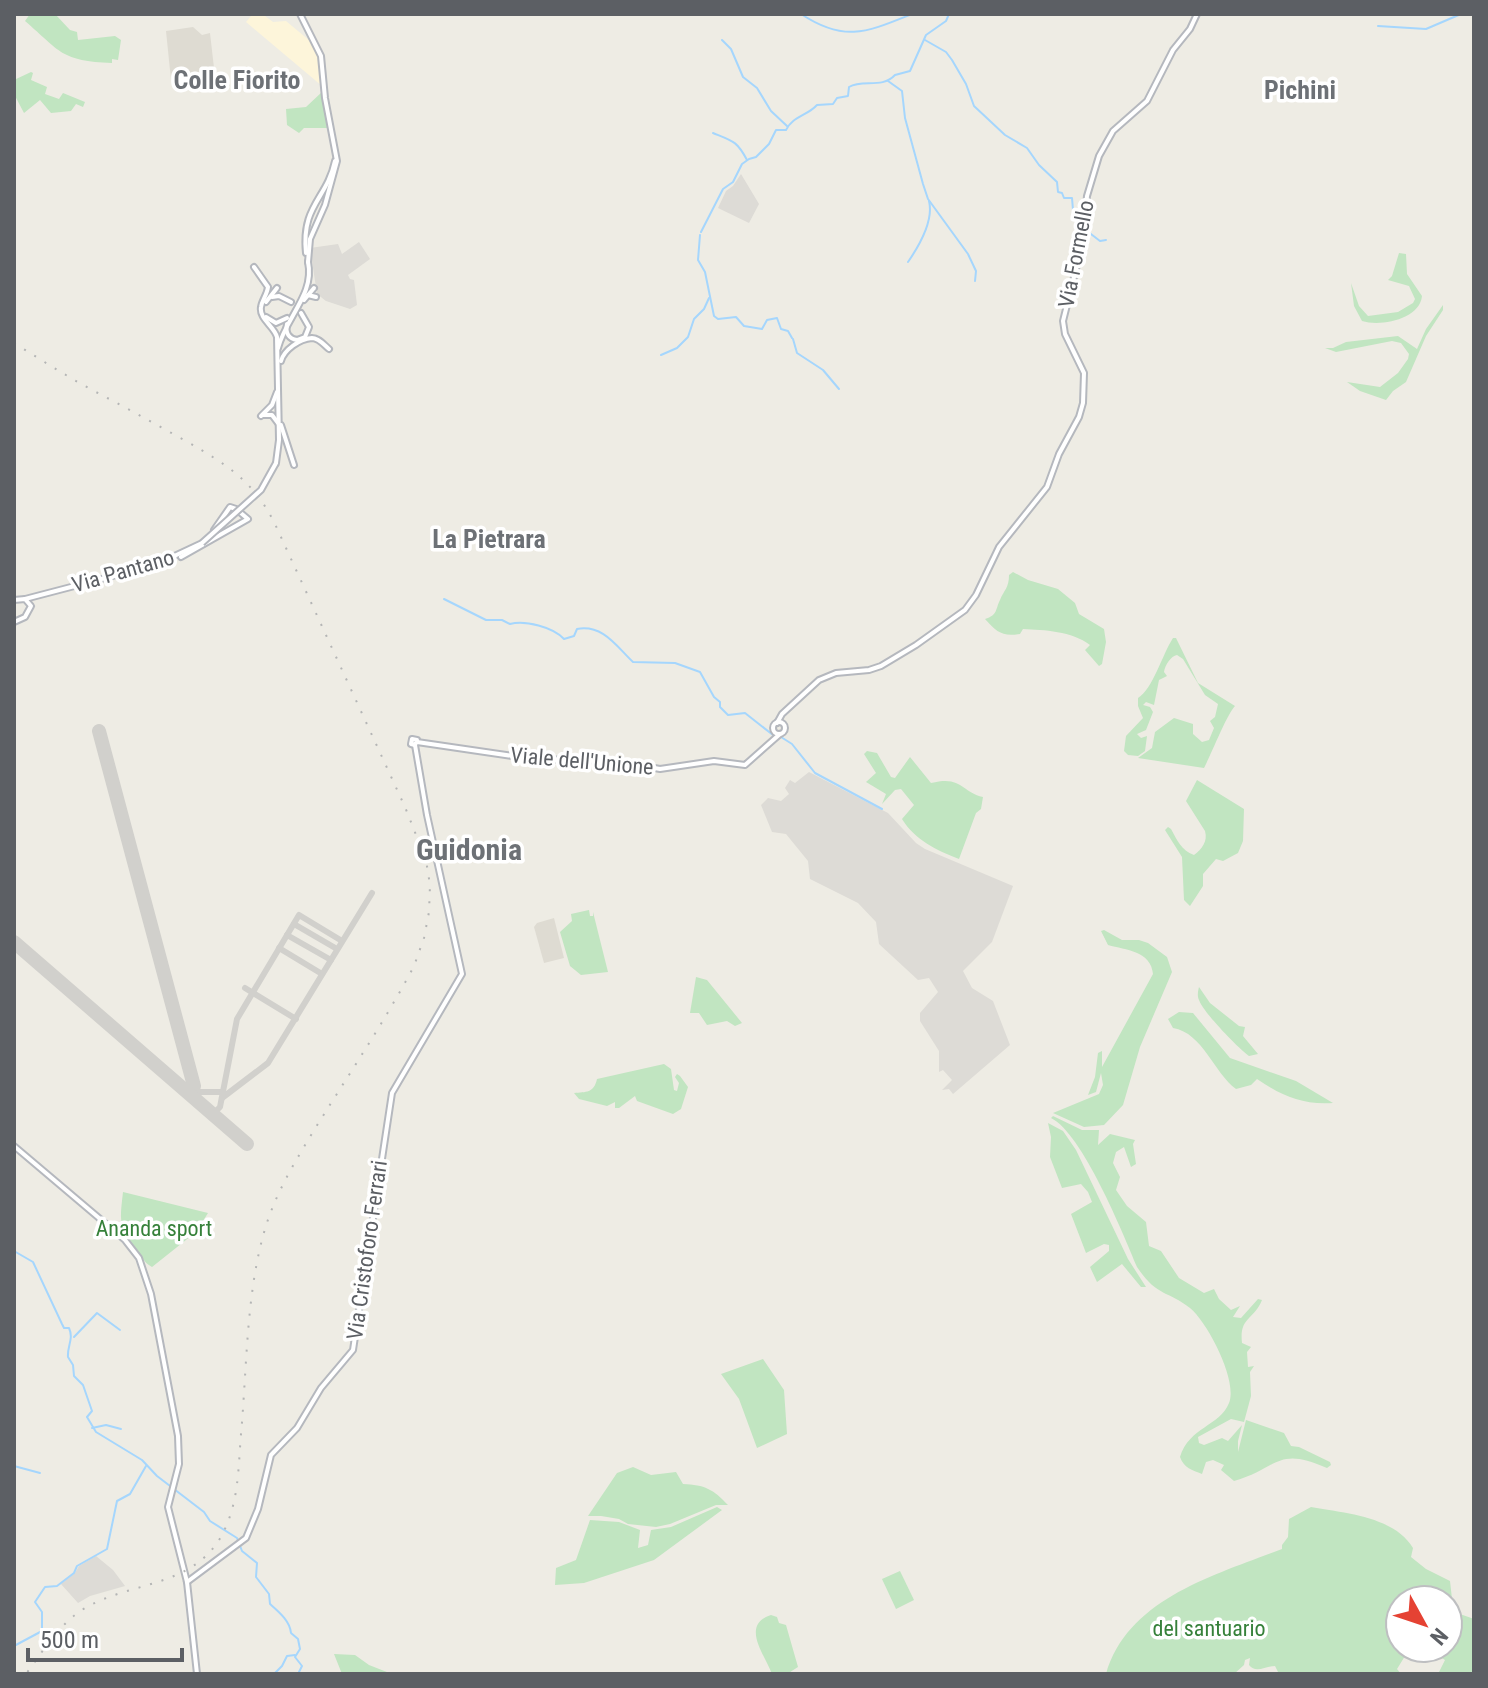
<svg xmlns="http://www.w3.org/2000/svg" width="1488" height="1688" viewBox="0 0 1488 1688" font-family="'Roboto Condensed',sans-serif">
<style>
.commercial{fill:#fdf5da}
.industrial{fill:#dddbd6}
.education{fill:#dedbd2}
.green{fill:#c1e5c1}
.lines{fill:none;stroke-linecap:round;stroke-linejoin:round}
.stream{stroke:#a5d6fd;stroke-width:2}
.taxiway{stroke:#d1d0cc;stroke-width:6}
.runway{stroke:#d1d0cc;stroke-width:14}
.secondary-casing{stroke:#b5b8be;stroke-width:8}
.secondary{stroke:#fff;stroke-width:4}
.rail{stroke:#b4b5b5;stroke-width:2;stroke-dasharray:2 10;stroke-linecap:butt}
.secondary-bridge-casing{stroke:#b5b8be;stroke-width:8;stroke-linecap:butt}
.secondary-bridge{stroke:#fff;stroke-width:4}
.labels{text-anchor:middle;dominant-baseline:central;stroke-width:7;stroke-linejoin:round;paint-order:stroke}
.street-label{font-size:22px;fill:#5c5f64;stroke:#fff}
.park-label{font-size:22px;fill:#36813a;stroke:#fff}
.quarter-label{font-size:26px;font-weight:bold;fill:#6d7176;stroke:#fff}
.district-label{font-size:30px;font-weight:bold;fill:#6d7176;stroke:#fff}
</style>
<rect width="100%" height="100%" fill="#eeece4"/>
<path class="commercial" d="M 251,16 L 265,16 L 273,22 L 286,21 L 316,46 L 322,86 L 246,22 Z"/>
<g class="industrial">
<path d="M 741,174 L 759,204 L 749,223 L 718,208 L 726,191 L 733,186 Z"/>
<path d="M 359,242 L 370,259 L 348,275 L 350,279 L 354,280 L 357,305 L 350,309 L 326,301 L 317,294 L 310,248 L 338,244 L 342,254 Z"/>
<path d="M 809,772 L 888,813 L 916,843 L 925,849 L 1013,886 L 992,942 L 963,971 L 972,988 L 993,1001 L 1010,1045 L 953,1094 L 949,1089 L 942,1090 L 952,1080 L 943,1070 L 939,1072 L 939,1051 L 920,1021 L 920,1013 L 938,992 L 929,978 L 918,980 L 879,944 L 876,922 L 858,903 L 810,879 L 808,861 L 786,834 L 772,832 L 761,805 L 768,798 L 781,801 L 789,794 L 785,788 L 790,780 L 795,783 Z"/>
<path d="M 96,1556 L 113,1570 L 125,1586 L 90,1596 L 78,1603 L 61,1584 L 75,1573 L 79,1566 Z"/>
</g>
<g class="education">
<path d="M 193,27 L 202,35 L 210,33 L 214,68 L 202,77 L 171,80 L 166,31 Z"/>
<path d="M 554,918 L 564,958 L 544,963 L 534,927 L 537,923 Z"/>
</g>
<g class="green">
<path d="M 30,14 L 55,14 L 70,30 L 77,32 L 78,40 L 115,36 L 121,40 L 118,60 L 112,59 L 112,63 C 61,61 61,52 25,21 Z"/>
<path d="M 31,72 L 33,73 L 31,80 L 47,87 L 45,94 L 59,99 L 63,93 L 85,102 L 83,107 L 76,104 L 71,111 L 51,113 L 40,100 L 24,113 L 14,94 L 14,80 Z"/>
<path d="M 322,92 L 327,128 L 304,128 L 299,133 L 287,125 L 286,109 L 306,107 Z"/>
<path d="M 1399,253 L 1406,254 L 1407,274 L 1422,296 C 1420,319 1381,327 1362,321 L 1354,306 L 1351,283 L 1359,306 L 1368,316 L 1398,312 L 1413,303 L 1415,299 L 1409,286 L 1388,280 L 1392,276 Z"/>
<path d="M 1443,305 L 1443,310 L 1426,336 L 1406,382 L 1393,391 L 1386,400 L 1360,391 L 1347,382 L 1380,387 L 1398,373 L 1408,359 L 1409,354 L 1401,343 L 1392,341 L 1336,352 L 1325,348 L 1333,348 L 1346,342 L 1398,336 L 1417,349 L 1426,329 Z"/>
<path d="M 1013,572 L 1028,580 L 1058,589 L 1075,603 L 1079,614 L 1104,629 L 1106,642 L 1102,664 L 1099,666 L 1085,650 L 1090,645 C 1072,631 1044,630 1023,629 L 1020,634 C 1002,637 997,632 985,619 C 998,615 995,610 1000,600 C 1004,590 1009,588 1009,575 Z"/>
<path d="M 1173,638 L 1176,638 L 1198,683 L 1235,706 C 1227,714 1211,755 1204,768 L 1138,758 L 1152,748 L 1155,732 L 1174,718 L 1193,724 L 1193,734 L 1202,742 L 1209,740 L 1214,728 L 1210,721 L 1215,717 L 1218,704 L 1205,695 L 1183,659 L 1177,655 C 1171,656 1165,665 1164,672 L 1167,676 L 1159,680 L 1154,705 L 1146,702 L 1143,705 L 1150,707 L 1153,712 L 1146,730 L 1137,734 L 1141,738 L 1147,736 L 1145,751 L 1138,756 L 1128,755 L 1124,751 L 1126,736 L 1143,718 L 1138,706 L 1138,698 C 1153,689 1162,655 1173,638 Z"/>
<path d="M 867,751 L 877,753 L 891,777 L 895,778 L 910,757 L 931,783 C 962,775 961,792 983,797 L 981,809 L 976,813 L 959,859 C 936,850 915,840 902,819 L 914,805 L 901,789 L 895,790 L 882,804 L 886,794 L 866,782 L 876,773 L 864,754 Z"/>
<path d="M 1197,780 L 1244,809 L 1243,841 L 1238,853 L 1223,861 L 1216,859 L 1203,874 L 1203,886 L 1190,906 L 1184,900 L 1182,857 L 1165,830 L 1168,827 L 1171,829 C 1177,840 1181,850 1194,855 C 1202,849 1208,841 1205,831 L 1186,801 Z"/>
<path d="M 589,910 L 590,916 L 593,916 L 593,912 L 608,972 L 581,975 L 570,966 L 560,932 L 572,921 L 571,914 Z"/>
<path d="M 1104,930 L 1122,940 L 1139,940 L 1148,943 L 1167,957 L 1172,972 L 1140,1047 L 1123,1105 L 1104,1125 L 1084,1127 L 1053,1113 L 1099,1094 L 1103,1085 L 1101,1073 L 1096,1092 L 1088,1095 L 1095,1077 L 1098,1053 L 1102,1051 L 1102,1067 L 1153,974 C 1151,951 1126,950 1108,945 L 1101,931 Z"/>
<path d="M 696,977 L 707,980 L 742,1023 L 735,1026 L 727,1021 L 707,1025 L 699,1013 L 690,1013 Z"/>
<path d="M 1199,987 L 1210,1003 L 1239,1026 L 1245,1027 L 1243,1036 L 1258,1054 L 1249,1056 C 1238,1048 1203,1012 1199,1000 C 1197,996 1198,991 1199,987 Z"/>
<path d="M 1179,1012 L 1193,1013 L 1230,1058 L 1296,1081 L 1333,1103 C 1302,1105 1282,1096 1257,1079 L 1251,1085 L 1236,1089 C 1214,1073 1203,1033 1173,1028 L 1168,1019 Z"/>
<path d="M 664,1064 L 671,1069 L 674,1090 L 677,1091 L 679,1083 L 675,1077 L 677,1074 L 680,1076 L 688,1087 L 681,1109 L 673,1114 L 637,1101 L 635,1096 L 619,1108 L 615,1108 L 615,1102 L 607,1106 L 579,1099 L 574,1093 C 586,1092 594,1093 597,1079 Z"/>
<path d="M 1053,1116 L 1082,1130 L 1099,1130 L 1098,1145 L 1110,1134 L 1135,1140 L 1133,1144 L 1136,1164 L 1131,1167 L 1124,1147 L 1116,1152 L 1113,1163 L 1120,1177 L 1116,1190 L 1127,1206 L 1146,1222 L 1149,1246 L 1161,1251 L 1179,1278 L 1204,1293 L 1214,1289 L 1219,1299 L 1231,1310 L 1240,1306 L 1233,1317 L 1241,1318 L 1258,1299 L 1262,1300 C 1254,1320 1239,1317 1242,1343 L 1251,1347 L 1247,1352 L 1248,1367 L 1254,1366 L 1250,1372 L 1251,1396 L 1244,1422 L 1231,1419 L 1198,1437 L 1199,1443 L 1204,1445 L 1222,1438 L 1228,1441 L 1242,1425 L 1238,1441 L 1238,1452 L 1246,1420 L 1284,1433 L 1291,1446 L 1299,1447 L 1330,1462 L 1331,1465 L 1327,1468 C 1276,1445 1278,1469 1234,1481 L 1221,1470 L 1224,1465 L 1213,1460 L 1206,1462 L 1202,1474 C 1192,1470 1184,1468 1180,1457 C 1189,1427 1220,1426 1229,1403 C 1238,1381 1208,1323 1190,1308 C 1167,1290 1157,1297 1137,1267 C 1123,1233 1082,1133 1051,1118 Z"/>
<path d="M 1048,1123 L 1063,1131 L 1076,1150 L 1128,1259 L 1146,1287 L 1141,1287 L 1122,1264 L 1097,1282 L 1090,1267 L 1109,1251 L 1109,1245 L 1104,1244 L 1086,1253 L 1071,1214 L 1092,1202 L 1088,1192 L 1081,1184 L 1062,1188 L 1050,1157 L 1051,1137 Z"/>
<path d="M 123,1192 L 208,1213 L 196,1232 L 152,1267 C 143,1262 141,1255 135,1247 C 118,1226 120,1219 123,1192 Z"/>
<path d="M 763,1359 L 784,1390 L 787,1434 L 757,1448 L 739,1399 L 721,1374 Z"/>
<path d="M 633,1467 L 651,1475 L 676,1472 L 683,1484 C 705,1485 713,1489 728,1505 L 716,1505 L 670,1524 L 656,1527 L 628,1524 L 619,1519 L 601,1516 L 588,1516 L 617,1473 Z"/>
<path d="M 717,1507 L 722,1510 L 654,1560 L 584,1583 L 555,1585 L 556,1568 L 576,1560 L 590,1520 L 619,1522 L 640,1530 L 638,1548 L 648,1545 L 651,1530 L 671,1527 Z"/>
<path d="M 1311,1507 C 1343,1513 1394,1516 1413,1548 L 1411,1557 L 1426,1569 L 1450,1581 L 1453,1608 L 1460,1614 L 1474,1619 L 1474,1674 L 1438,1674 L 1445,1660 L 1426,1648 L 1448,1648 L 1448,1600 L 1400,1600 L 1400,1648 L 1410,1648 L 1397,1669 L 1401,1674 L 1279,1674 L 1275,1666 C 1265,1666 1256,1674 1249,1665 L 1250,1658 L 1245,1660 L 1244,1665 L 1234,1674 L 1106,1674 C 1128,1598 1216,1575 1282,1549 L 1282,1545 L 1288,1537 L 1289,1519 Z"/>
<path d="M 900,1571 L 914,1600 L 896,1609 L 882,1579 Z"/>
<path d="M 771,1615 L 777,1617 L 779,1623 L 786,1625 L 798,1667 L 787,1674 L 772,1674 C 765,1655 740,1625 771,1615 Z"/>
<path d="M 334,1654 L 355,1655 L 369,1665 L 392,1674 L 342,1674 Z"/>
</g>
<g class="lines">
<g class="stream">
<path d="M 801,14 C 845,43 867,32 912,14"/>
<path d="M 1378,26 L 1426,29 L 1461,14"/>
<path d="M 722,40 L 731,49 L 743,77 L 757,88 L 771,111 L 787,126"/>
<path d="M 925,40 L 946,52 L 952,60 L 966,84 L 974,106 L 1005,135 L 1027,148 L 1039,165 L 1057,182 L 1058,192 L 1062,193 L 1064,198 L 1072,198 L 1073,210 L 1080,213 L 1079,220 L 1083,226"/>
<path d="M 888,81 L 902,91 L 905,118 L 923,184 L 928,199 L 968,254 L 976,271 L 975,281"/>
<path d="M 713,133 C 733,141 737,141 747,160"/>
<path d="M 1087,231 L 1100,241 L 1106,240"/>
<path d="M 701,232 L 723,189 L 733,182 L 742,164 L 749,159 L 756,157 L 769,144 L 776,130 L 786,130 C 793,116 807,116 817,105 L 833,104 L 837,98 L 848,96 L 849,87 C 863,79 882,89 895,75 L 910,71 L 926,35 L 946,21 L 949,14"/>
<path d="M 700,235 L 698,260 L 705,272 L 714,316 L 718,319 L 736,317 L 744,326 L 762,329 L 767,320 L 777,318 L 781,329 L 788,331 L 792,338"/>
<path d="M 908,262 C 919,246 934,221 929,201"/>
<path d="M 793,339 L 797,353 L 823,370 L 839,389"/>
<path d="M 661,355 L 677,348 L 688,337 L 694,319 L 704,309 L 709,298"/>
<path d="M 444,599 L 486,620 L 502,620 L 510,624 C 525,620 553,627 564,639 L 574,636 L 577,629 C 603,624 617,647 633,662 L 675,663 L 700,672 L 714,697 L 720,702 L 720,707 L 728,715 L 745,713 L 773,735"/>
<path d="M 781,737 L 792,744 L 815,773 L 882,809"/>
<path d="M 14,1251 L 33,1262 L 62,1324 L 64,1328 L 69,1328 C 74,1339 67,1346 68,1357 L 73,1365 L 74,1376 L 83,1385 L 92,1411 L 87,1417 L 96,1432 L 142,1460 L 157,1476 L 204,1512 L 210,1521 L 237,1538 L 242,1551 L 257,1563 L 256,1577 L 269,1594 L 270,1604 C 279,1612 290,1621 291,1633 L 298,1639 L 300,1649 L 295,1657 L 302,1666 L 298,1674"/>
<path d="M 74,1337 L 97,1313 L 120,1330"/>
<path d="M 92,1428 L 106,1425 L 121,1429"/>
<path d="M 14,1466 L 40,1473"/>
<path d="M 14,1646 L 42,1631 L 42,1612 L 35,1602 L 45,1587 L 57,1586 L 74,1573 L 77,1566 L 107,1549 L 117,1501 L 130,1494 L 146,1466"/>
<path d="M 274,1674 L 282,1666 L 287,1656 L 295,1655"/>
</g>
<g class="taxiway">
<path d="M 294,924 L 337,949"/>
<path d="M 287,935 L 331,960"/>
<path d="M 279,948 L 322,974"/>
<path d="M 245,988 L 296,1019"/>
<path d="M 194,1086 L 199,1092 L 223,1092"/>
<path d="M 222,1098 L 268,1063 L 372,893"/>
<path d="M 213,1114 L 220,1107 L 237,1019 L 299,915 L 342,941"/>
</g>
<g class="runway">
<path d="M 99,731 L 194,1086"/>
<path d="M 14,942 L 247,1144"/>
</g>
<g class="secondary-casing">
<g id="secondary">
<path d="M 300,14 L 321,56 L 325,98 L 337,161 L 325,205 L 310,239 L 308,262"/>
<path d="M 306,253 C 301,205 327,199 335,161"/>
<path d="M 254,267 L 268,287 C 267,295 262,300 261,307 C 259,319 274,326 277,337 L 279,440 L 276,463"/>
<path d="M 308,295 L 316,297"/>
<path d="M 272,297 L 279,296 L 291,302"/>
<path d="M 304,300 L 314,288"/>
<path d="M 266,302 L 277,288"/>
<path d="M 266,317 L 276,323 L 287,318"/>
<path d="M 287,324 C 285,333 289,339 297,340 L 305,337 L 309,327 L 301,313"/>
<path d="M 278,348 C 286,317 315,294 308,262"/>
<path d="M 281,361 C 284,350 299,339 312,338 C 319,338 324,345 329,349"/>
<path d="M 263,415 L 272,415 L 278,423"/>
<path d="M 261,416 L 272,405 L 277,392"/>
<path d="M 281,425 L 294,465"/>
<path d="M 181,557 L 248,519 L 236,509 L 230,507 L 214,530"/>
<path d="M 25,599 L 155,565 L 202,543"/>
<path d="M 14,600 L 25,599 L 31,606 L 25,617 L 14,622"/>
<circle cx="779" cy="728" r="6"/>
<path d="M 777,723 L 782,714 L 819,680 L 836,673 L 869,670 L 881,666 L 916,645 L 965,610 L 976,595 L 999,547 L 1047,487 L 1059,454 L 1079,417 L 1083,403 L 1084,373 L 1065,334 L 1063,321 L 1082,245 L 1087,196 L 1099,156 L 1113,131 L 1147,101 L 1173,50 L 1190,29 L 1197,14"/>
<path d="M 412,739 L 417,740 L 415,745 L 411,744 Z"/>
<path d="M 417,742 L 533,759 L 616,761 L 660,769 L 714,761 L 745,765 L 780,734"/>
<path d="M 14,1146 L 125,1240 L 139,1258 L 151,1294 L 178,1436 L 179,1464 L 168,1507 L 187,1582 L 197,1674"/>
<path d="M 187,1582 L 246,1538 L 258,1509 L 271,1455 L 297,1428 L 321,1388 L 353,1350 L 392,1093 L 462,974 L 427,815 L 415,745"/>
</g>
</g>
<use href="#secondary" class="secondary"/>
<path class="rail" d="M 14,343 C 40,359 66,376 94,391 C 125,407 155,424 186,441 C 227,465 253,480 275,524 L 405,807 L 426,860 L 430,885 L 429,912 L 424,938 L 414,966 C 385,1021 349,1074 316,1127 C 296,1160 276,1192 265,1229 C 246,1293 247,1368 241,1434 C 238,1471 239,1507 219,1540 C 189,1587 131,1582 87,1607 C 60,1622 44,1650 26,1674"/>
<g class="secondary-bridge-casing">
<path id="secondary-bridge" d="M 202,543 L 261,490 L 276,463"/>
</g>
<use href="#secondary-bridge" class="secondary-bridge"/>
</g>
<g class="labels">
<g class="street-label">
<text transform="translate(1076 254) rotate(-79)">Via Formello</text>
<text transform="translate(123 571) rotate(-16)">Via Pantano</text>
<text transform="translate(582 761) rotate(5)">Viale dell'Unione</text>
<text transform="translate(367 1250) rotate(-82)">Via Cristoforo Ferrari</text>
</g>
<g class="park-label">
<text x="154" y="1228">Ananda sport</text>
<text x="1209" y="1628">del santuario</text>
</g>
<g class="quarter-label">
<text x="237" y="80">Colle Fiorito</text>
<text x="1300" y="90">Pichini</text>
<text x="489" y="539">La Pietrara</text>
</g>
<g class="district-label">
<text x="469" y="849">Guidonia</text>
</g>
</g>
<rect width="1488" height="1688" fill="none" stroke="#5c5f64" stroke-width="32"/>
<g transform="translate(1424 1624) rotate(130)"><circle r="38" fill="#ffffff" stroke="#bebfc1" stroke-width="2"/>
<path d="M0-6L14 30L0 20L-14 30Z" fill="#e54233"/>
<text y="-12" font-size="22" font-weight="bold" text-anchor="middle" fill="#5c5f64">N</text>
</g>
<path d="M28 1648v12h154v-12" fill="none" stroke="#5c5f64" stroke-width="4"/>
<text x="40" y="1648" font-size="24" fill="#5c5f64" stroke="#ffffff" stroke-width="6" paint-order="stroke">500 m</text>
</svg>
